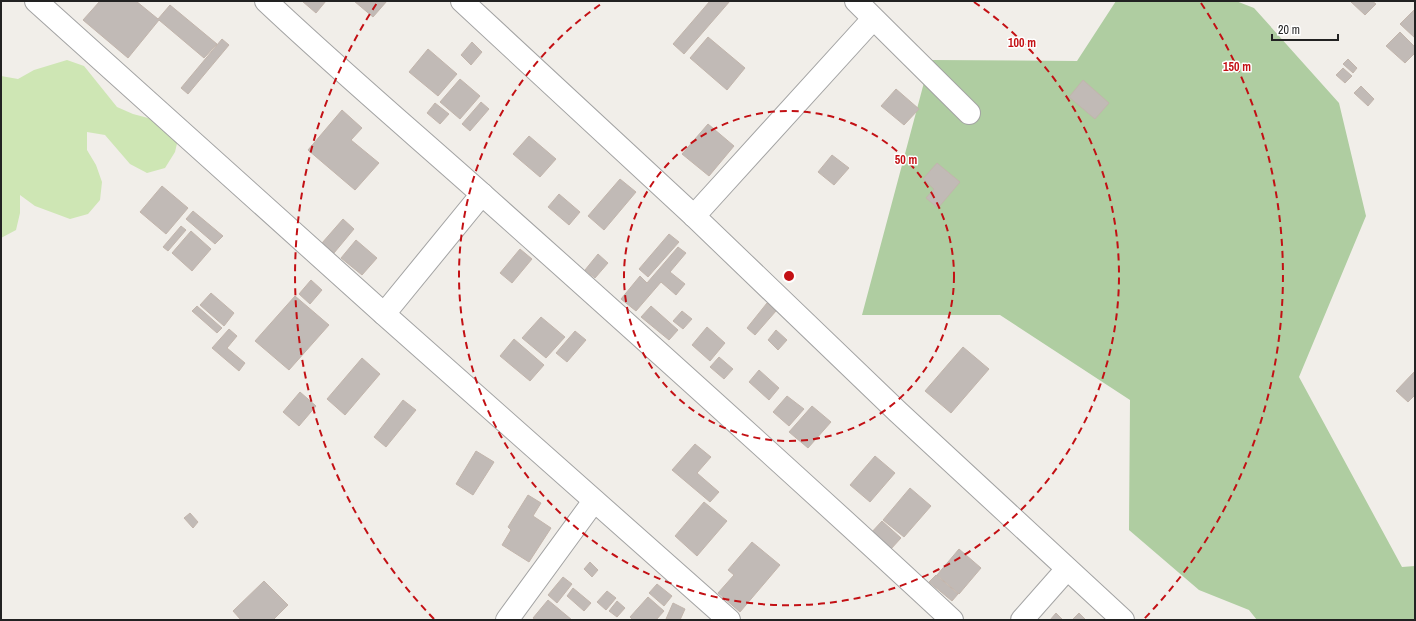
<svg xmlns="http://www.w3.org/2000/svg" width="1416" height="621" viewBox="0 0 1416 621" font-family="'Archivo Narrow',sans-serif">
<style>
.grass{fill:#cee6b4}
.forest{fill:#afcda1}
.building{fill:#c1bab6;stroke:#c2b5ac}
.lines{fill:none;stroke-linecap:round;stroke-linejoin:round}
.minor-casing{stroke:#a3a3a3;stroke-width:24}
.minor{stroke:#fff;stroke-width:22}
.ring{fill:none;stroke:#c31014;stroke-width:2;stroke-dasharray:7 5}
.centre{fill:#c31014;stroke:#fff;stroke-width:2}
.ring-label{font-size:12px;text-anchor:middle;font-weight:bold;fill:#c31014;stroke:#fff;stroke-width:3;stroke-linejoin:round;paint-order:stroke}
</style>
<rect width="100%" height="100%" fill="#f1eee9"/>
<path class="grass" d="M 67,60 L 84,66 L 117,107 L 133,114 L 167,123 L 179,135 L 175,152 L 165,168 L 147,173 L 130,164 L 105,135 L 87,132 L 87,150 L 96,165 L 102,182 L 100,200 L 88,214 L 70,219 L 35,206 L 20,195 L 20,213 L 16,230 L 1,238 L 1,76 L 18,79 L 34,70 Z"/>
<path class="forest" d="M 1116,1 L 1236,1 L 1254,8 L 1339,103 L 1366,216 L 1299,377 L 1402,567 L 1415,566 L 1415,620 L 1257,620 L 1249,610 L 1199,590 L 1129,530 L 1130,400 L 1000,315 L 862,315 L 930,60 L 1077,61 Z"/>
<g class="building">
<path d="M 100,1 L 136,1 L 158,19 L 170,5 L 217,44 L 204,58 L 159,20 L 128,58 L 83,20 Z"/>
<path d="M 302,1 L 326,1 L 316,13 Z"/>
<path d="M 354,1 L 387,1 L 373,17 Z"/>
<path d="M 710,1 L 730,1 L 684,54 L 673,44 Z"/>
<path d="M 1350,1 L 1372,1 L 1376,4 L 1365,15 Z"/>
<path d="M 1415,9 L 1415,38 L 1400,24 Z"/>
<path d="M 1400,32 L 1415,47 L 1415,53 L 1405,63 L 1386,46 Z"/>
<path d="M 708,37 L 745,68 L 727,90 L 690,58 Z"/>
<path d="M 222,39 L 229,45 L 188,94 L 181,88 Z"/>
<path d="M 472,42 L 482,52 L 471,65 L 461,55 Z"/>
<path d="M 428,49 L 457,74 L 438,96 L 409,72 Z"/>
<path d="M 1348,59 L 1357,68 L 1353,73 L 1343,64 Z"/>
<path d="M 1343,68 L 1352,76 L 1345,83 L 1336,75 Z"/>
<path d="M 460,79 L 480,96 L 460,119 L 440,102 Z"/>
<path d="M 1083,80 L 1109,103 L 1095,119 L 1069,97 Z"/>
<path d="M 1361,86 L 1374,99 L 1368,106 L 1354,93 Z"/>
<path d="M 896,89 L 919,109 L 904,125 L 881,106 Z"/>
<path d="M 481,102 L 489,109 L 470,131 L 462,124 Z"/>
<path d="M 435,103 L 449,114 L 440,124 L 427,113 Z"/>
<path d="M 342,110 L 362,128 L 351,140 L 379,163 L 355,190 L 308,150 Z"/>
<path d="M 708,124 L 734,146 L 709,176 L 682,154 Z"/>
<path d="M 529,136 L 556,159 L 540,177 L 513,154 Z"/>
<path d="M 832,155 L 849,168 L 834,185 L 818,172 Z"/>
<path d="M 937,163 L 960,182 L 938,208 L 926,198 L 934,189 L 923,179 Z"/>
<path d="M 620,179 L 636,192 L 604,230 L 588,216 Z"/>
<path d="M 162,186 L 188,208 L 166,234 L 140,212 Z"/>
<path d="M 559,194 L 580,212 L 569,225 L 548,207 Z"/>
<path d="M 193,211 L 223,236 L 215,244 L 186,219 Z"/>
<path d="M 343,219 L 354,229 L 334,253 L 322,243 Z"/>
<path d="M 181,226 L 186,230 L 168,251 L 163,247 Z"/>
<path d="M 191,231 L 211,249 L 192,271 L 172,253 Z"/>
<path d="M 669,234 L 679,242 L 648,277 L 639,269 Z"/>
<path d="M 356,240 L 377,258 L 362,275 L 341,258 Z"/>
<path d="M 678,247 L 686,253 L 670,272 L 685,284 L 676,295 L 661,282 L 636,311 L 621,299 L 640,276 L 647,283 Z"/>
<path d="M 520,249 L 532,259 L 512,283 L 500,273 Z"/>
<path d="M 598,254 L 608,263 L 595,278 L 585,270 Z"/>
<path d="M 311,280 L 322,290 L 310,304 L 299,294 Z"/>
<path d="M 211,293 L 234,313 L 224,326 L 200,305 Z"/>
<path d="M 295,296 L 329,325 L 289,370 L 255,341 Z"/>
<path d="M 767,303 L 776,311 L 755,335 L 747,328 Z"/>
<path d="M 197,306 L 222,328 L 217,333 L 192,311 Z"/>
<path d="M 651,306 L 678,330 L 669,340 L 641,317 Z"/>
<path d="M 682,311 L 692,319 L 683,329 L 673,321 Z"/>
<path d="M 541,317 L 565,337 L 546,358 L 522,338 Z"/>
<path d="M 707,327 L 725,343 L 710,361 L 692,345 Z"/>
<path d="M 229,329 L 237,336 L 227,348 L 245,363 L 239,371 L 212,348 Z"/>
<path d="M 776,330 L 787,340 L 778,350 L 768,340 Z"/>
<path d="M 575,331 L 586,340 L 567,362 L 556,353 Z"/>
<path d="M 514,339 L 544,365 L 530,381 L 500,356 Z"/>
<path d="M 963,347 L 989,369 L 951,413 L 925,391 Z"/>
<path d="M 719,357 L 733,369 L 724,379 L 710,367 Z"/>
<path d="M 362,358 L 380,374 L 345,415 L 327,399 Z"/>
<path d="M 759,370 L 779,388 L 769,400 L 749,382 Z"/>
<path d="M 1415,371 L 1415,395 L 1408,402 L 1396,391 Z"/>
<path d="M 300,392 L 316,406 L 299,426 L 283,412 Z"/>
<path d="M 787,396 L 804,409 L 789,426 L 773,412 Z"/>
<path d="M 403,400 L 416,410 L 386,447 L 374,437 Z"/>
<path d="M 812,406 L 831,422 L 808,448 L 789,432 Z"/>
<path d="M 695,444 L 711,457 L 697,473 L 719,492 L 710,502 L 672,470 Z"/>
<path d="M 476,451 L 494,462 L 473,495 L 456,484 Z"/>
<path d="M 875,456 L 895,473 L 870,502 L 850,485 Z"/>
<path d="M 910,488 L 931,506 L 904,537 L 883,520 Z"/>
<path d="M 528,495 L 541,503 L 533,516 L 551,528 L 529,562 L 502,545 L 511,530 L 508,527 Z"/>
<path d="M 704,502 L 727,521 L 697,556 L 675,536 Z"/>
<path d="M 190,513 L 198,522 L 193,528 L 184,518 Z"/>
<path d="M 882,521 L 901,538 L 890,550 L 870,534 Z"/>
<path d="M 752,542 L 780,565 L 740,612 L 718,593 L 734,575 L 728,570 Z"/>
<path d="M 959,549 L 981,568 L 959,594 L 937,575 Z"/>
<path d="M 590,562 L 598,570 L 592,577 L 584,569 Z"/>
<path d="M 936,575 L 958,594 L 952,601 L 929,582 Z"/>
<path d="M 563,577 L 572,584 L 557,603 L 548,595 Z"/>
<path d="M 264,581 L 288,605 L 273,620 L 241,620 L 233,611 Z"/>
<path d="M 657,584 L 672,596 L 664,606 L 649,593 Z"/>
<path d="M 573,588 L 591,603 L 584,611 L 567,596 Z"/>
<path d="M 607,591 L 616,598 L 606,610 L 597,602 Z"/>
<path d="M 648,597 L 664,611 L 656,620 L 633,620 L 630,617 Z"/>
<path d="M 548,600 L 572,620 L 536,620 L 533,618 Z"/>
<path d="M 617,601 L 625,608 L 617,617 L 609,611 Z"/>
<path d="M 673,603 L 685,609 L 680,620 L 666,619 Z"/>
<path d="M 1056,613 L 1063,620 L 1050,620 Z"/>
<path d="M 1079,613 L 1086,620 L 1072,620 Z"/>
</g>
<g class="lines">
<g class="minor-casing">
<g id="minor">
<path d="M 36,1 L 384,314 L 729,620"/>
<path d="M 266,1 C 337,68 411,131 484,196 C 641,336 798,477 952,620"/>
<path d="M 462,1 L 694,216 L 898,412 L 1123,620"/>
<path d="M 856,1 L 969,113"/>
<path d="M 694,216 L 873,19"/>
<path d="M 384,314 L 482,194"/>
<path d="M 507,620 L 594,501"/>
<path d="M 1022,620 L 1067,569"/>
</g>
</g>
<use href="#minor" class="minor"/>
</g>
<g class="ring">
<circle cx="789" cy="276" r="165"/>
<path d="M974 2A330 330 0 1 1 604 2"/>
<path d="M434 619A494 494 0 0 1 377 3M1201 3A494 494 0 0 1 1144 619"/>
</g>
<circle cx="789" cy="276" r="6" class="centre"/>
<g class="ring-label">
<text x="1022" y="47">100 m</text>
<text x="1237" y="71">150 m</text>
<text x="906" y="164">50 m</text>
</g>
<rect width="1416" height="621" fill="none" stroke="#222222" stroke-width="4"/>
<path d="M1272 34v6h66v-6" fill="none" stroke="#222222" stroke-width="2"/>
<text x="1278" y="34" font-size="12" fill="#222222" stroke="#ffffff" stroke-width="3" paint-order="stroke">20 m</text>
</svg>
